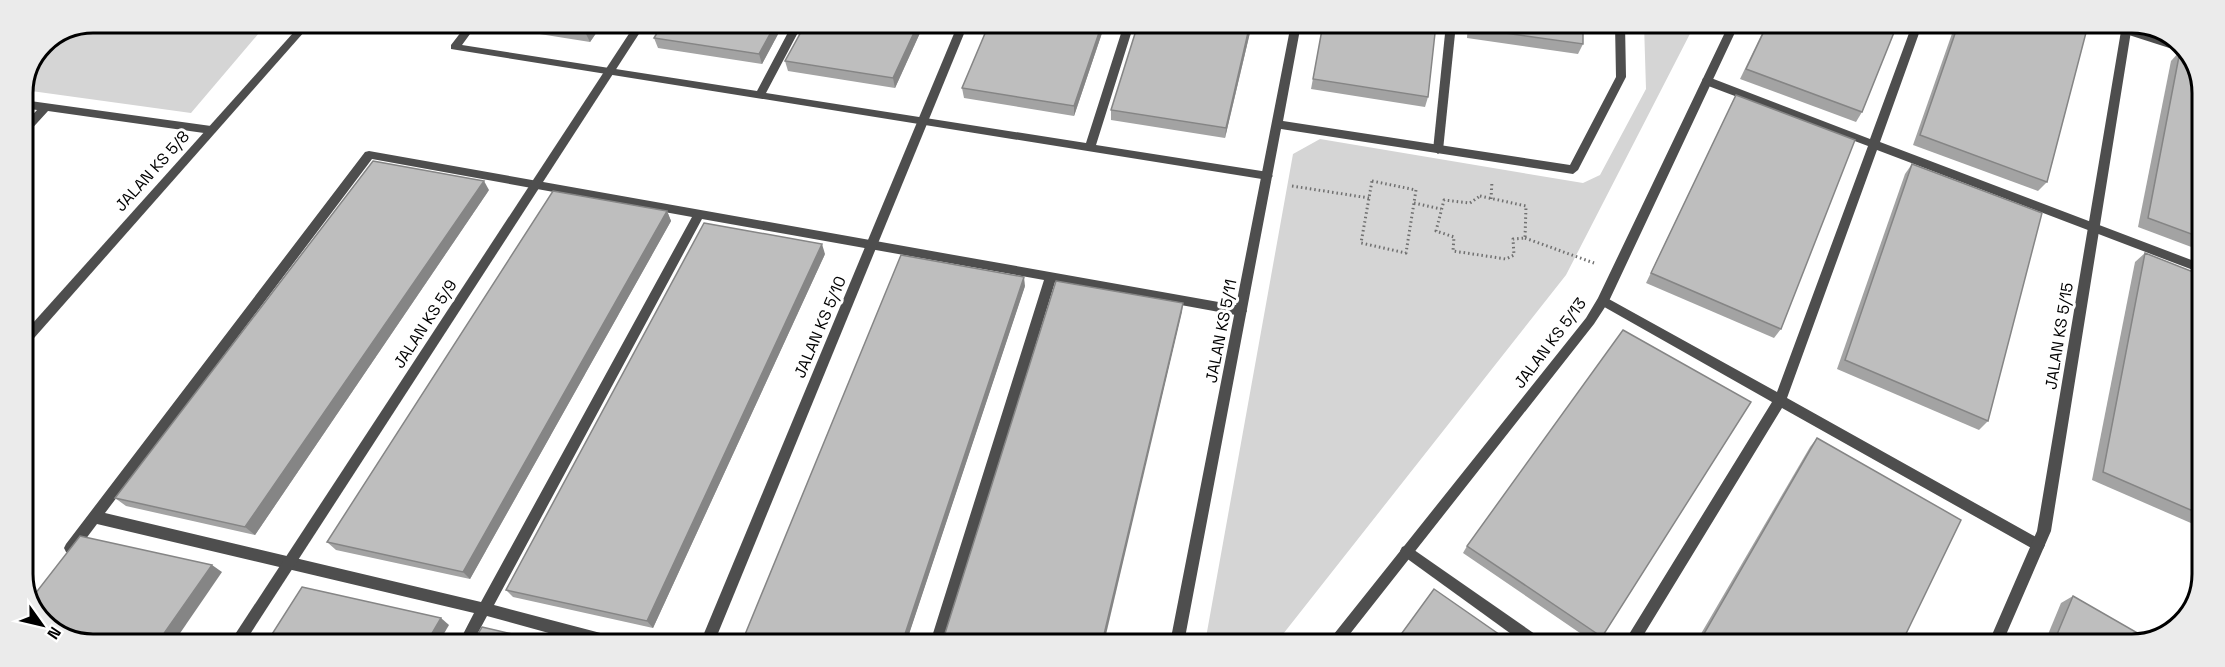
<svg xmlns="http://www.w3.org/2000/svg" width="2225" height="667" viewBox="0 0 2225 667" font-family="'Space Grotesk',sans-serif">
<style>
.green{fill:#d5d5d5}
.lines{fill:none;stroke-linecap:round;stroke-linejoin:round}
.path{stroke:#707070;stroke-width:3;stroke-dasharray:1.5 3;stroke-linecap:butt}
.service{fill:#4e4e4e;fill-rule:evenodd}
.minor{fill:#4e4e4e;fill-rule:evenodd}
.wall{fill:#a3a3a3}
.shaded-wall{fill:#858585}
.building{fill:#bebebe;stroke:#858585;stroke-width:1.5}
.labels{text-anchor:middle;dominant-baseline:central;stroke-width:6;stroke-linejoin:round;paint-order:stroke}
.street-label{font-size:16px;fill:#000;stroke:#fff}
.rim{fill:none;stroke:#000;stroke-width:3}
</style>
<rect width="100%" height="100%" fill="#fff"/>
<g class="green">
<path d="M 93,23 L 179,23 L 259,33 L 191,113 L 24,90 L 43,43 Z"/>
<path d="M 1644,24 L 1695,24 L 1566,275 L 1276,643 L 1205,643 L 1293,154 L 1320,139 L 1583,183 L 1600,175 L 1646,89 Z"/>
</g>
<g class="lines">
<g class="path">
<path d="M 1372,181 L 1416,190 L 1406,253 L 1361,243 Z"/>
<path d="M 1292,186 L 1369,198"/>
<path d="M 1480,196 L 1526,206 L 1525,238 L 1513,239 L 1514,255 L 1506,259 L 1453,251 L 1454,237 L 1436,231 L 1444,200 L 1470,203 Z"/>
<path d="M 1491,199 L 1492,181"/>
<path d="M 1414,203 L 1441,209"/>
<path d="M 1525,238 L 1594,263"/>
</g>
<g class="service">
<path d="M 255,23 C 270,22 295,20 307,29 L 302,32 L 260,26 Z"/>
<path d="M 468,23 L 478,23 L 462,45 L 757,91 L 793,23 L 803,23 L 766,93 L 1086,143 L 1124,24 L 1134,24 L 1096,145 L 1268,172 L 1273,176 L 1268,180 L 451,49 L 451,45 Z"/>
<path d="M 1446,24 L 1456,24 L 1443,150 L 1438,154 L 1433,150 Z"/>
<path d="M 1912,25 L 1922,25 L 1880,142 L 2202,264 L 2201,273 L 1877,150 L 1787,398 L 2043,541 L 2045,545 L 2043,549 L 2038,551 L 2033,549 L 1782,408 L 1638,644 L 1623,644 L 1772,402 L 1599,304 L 1597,301 L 1599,298 L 1607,298 L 1777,392 L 1868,146 L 1703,84 L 1702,81 L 1703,78 L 1711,78 L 1870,139 Z"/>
<path d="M 2103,25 L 2119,25 L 2185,47 L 2188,54 L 2104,27 Z"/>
<path d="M 23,100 L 211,126 L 216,130 L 211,134 L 48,111 L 27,134 L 23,135 L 23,125 L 37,110 L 23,108 Z"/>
<path d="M 369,151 L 1241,306 L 1245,308 L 1247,311 L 1245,314 L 1241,316 L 1055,282 L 944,643 L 930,643 L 1044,280 L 702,219 L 494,605 L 612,636 L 617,638 L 619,643 L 585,643 L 487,616 L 473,642 L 459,642 L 474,613 L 97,524 L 76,552 L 71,554 L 66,552 L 64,548 L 66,544 L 365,152 ZM 372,159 L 692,217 L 481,602 L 105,513 Z"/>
<path d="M 1407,545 L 1542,639 L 1544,644 L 1525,644 L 1402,555 L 1400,551 L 1402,547 Z"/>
</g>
<g class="minor">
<path d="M 302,23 L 312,23 L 27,346 L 23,347 L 23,334 Z"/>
<path d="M 636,23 L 646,23 L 245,642 L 230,642 Z"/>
<path d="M 958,24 L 968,24 L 714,643 L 700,643 Z"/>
<path d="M 1291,24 L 1301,24 L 1283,121 L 1570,165 L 1616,77 L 1615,24 L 1625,24 L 1626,77 L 1578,170 L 1573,174 L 1281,129 L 1184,643 L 1170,643 Z"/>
<path d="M 1729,24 L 1739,24 L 1609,301 L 1594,324 L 1342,644 L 1326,644 L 1586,318 L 1598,298 Z"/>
<path d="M 2122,25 L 2132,25 L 2051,531 L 2002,644 L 1988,644 L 2037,531 Z"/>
</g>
</g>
<g class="wall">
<path d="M 488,23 L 603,23 L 590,42 L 489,26 Z"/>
<path d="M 784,23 L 762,64 L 658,48 L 654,38 Z"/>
<path d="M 924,24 L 895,88 L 788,71 L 785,61 Z"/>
<path d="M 989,24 L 1105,24 L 1074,116 L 964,98 L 962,88 Z"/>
<path d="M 1252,24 L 1225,138 L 1111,120 L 1111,110 Z"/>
<path d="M 1323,24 L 1428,97 L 1425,107 L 1311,89 Z"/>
<path d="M 1468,24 L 1583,24 L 1583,44 L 1578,54 L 1467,38 Z"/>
<path d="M 1766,25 L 1897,25 L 1862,112 L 1856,122 L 1740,79 Z"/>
<path d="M 1955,25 L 2088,25 L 2047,182 L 2038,191 L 1913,145 Z"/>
<path d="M 2180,51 L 2202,88 L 2202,251 L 2138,227 L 2171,61 Z"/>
<path d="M 1736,95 L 1781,329 L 1774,338 L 1646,283 Z"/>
<path d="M 1912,164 L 1988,421 L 1979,430 L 1837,369 L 1905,174 Z"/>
<path d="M 489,190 L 255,535 L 126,506 L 115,498 Z"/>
<path d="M 667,211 L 671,221 L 470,579 L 336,550 L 327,542 Z"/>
<path d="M 2145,253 L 2201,275 L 2200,527 L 2092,480 L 2135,262 Z"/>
<path d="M 825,254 L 653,628 L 513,597 L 506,590 Z"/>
<path d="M 1025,286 L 906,643 L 747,643 L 744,637 Z"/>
<path d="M 1817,438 L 1901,644 L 1695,644 L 1810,447 Z"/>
<path d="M 1467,546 L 1602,637 L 1596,644 L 1463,553 Z"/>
<path d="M 2073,596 L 2132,644 L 2044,644 L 2061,603 Z"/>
</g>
<g class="shaded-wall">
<path d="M 591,23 L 603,23 L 590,42 L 585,32 Z"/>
<path d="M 776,23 L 784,23 L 762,64 L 759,54 Z"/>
<path d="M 918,24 L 924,24 L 895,88 L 893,78 Z"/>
<path d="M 1102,24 L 1105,24 L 1074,116 L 1074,106 Z"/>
<path d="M 1250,24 L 1252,24 L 1225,138 L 1226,128 Z"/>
<path d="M 484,181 L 489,190 L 255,535 L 245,527 Z"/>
<path d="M 667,211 L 671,221 L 470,579 L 463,572 Z"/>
<path d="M 822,244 L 825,254 L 653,628 L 647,621 Z"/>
<path d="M 1024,277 L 1025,286 L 906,643 L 902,643 Z"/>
<path d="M 1183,303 L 1182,312 L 1104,643 L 1102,643 Z"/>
<path d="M 212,565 L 222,572 L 174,642 L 158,642 Z"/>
<path d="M 441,618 L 449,625 L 439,642 L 427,642 Z"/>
</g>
<g class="building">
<path d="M 529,23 L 591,23 L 585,32 Z"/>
<path d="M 663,23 L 776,23 L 759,54 L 654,38 Z"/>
<path d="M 806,23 L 918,24 L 893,78 L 785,61 Z"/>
<path d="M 989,24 L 1102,24 L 1074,106 L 962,88 Z"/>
<path d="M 1138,24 L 1250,24 L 1226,128 L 1111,110 Z"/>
<path d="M 1323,24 L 1436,24 L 1428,97 L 1313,79 Z"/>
<path d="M 1470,24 L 1583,24 L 1583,44 L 1470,28 Z"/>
<path d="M 1767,25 L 1897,25 L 1862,112 L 1746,69 Z"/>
<path d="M 1958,25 L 2088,25 L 2047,182 L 1920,135 Z"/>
<path d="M 2180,51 L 2188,53 L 2202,88 L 2202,238 L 2148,218 Z"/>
<path d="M 1736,95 L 1855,140 L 1781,329 L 1651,273 Z"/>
<path d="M 373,161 L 484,181 L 245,527 L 115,498 Z"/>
<path d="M 1912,164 L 2042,213 L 1988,421 L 1845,360 Z"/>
<path d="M 553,191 L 667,211 L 463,572 L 327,542 Z"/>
<path d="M 704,223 L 822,244 L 647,621 L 506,590 Z"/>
<path d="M 2145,253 L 2201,275 L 2200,514 L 2103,472 Z"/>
<path d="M 901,255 L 1024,277 L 902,643 L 770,643 L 744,637 Z"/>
<path d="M 1056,281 L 1183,303 L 1102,643 L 942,643 Z"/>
<path d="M 1623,330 L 1751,402 L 1602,637 L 1467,546 Z"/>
<path d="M 1817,438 L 1961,520 L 1901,644 L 1698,644 Z"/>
<path d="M 80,536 L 212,565 L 158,642 L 74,642 L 40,620 L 31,599 Z"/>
<path d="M 302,587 L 441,618 L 427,642 L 267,642 Z"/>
<path d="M 1434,589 L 1513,644 L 1394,644 Z"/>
<path d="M 2073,596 L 2148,639 L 2132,644 L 2053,644 Z"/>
<path d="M 482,627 L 552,643 L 473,642 Z"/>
</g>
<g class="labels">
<g class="street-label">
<text transform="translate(152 171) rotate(-48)">JALAN KS 5/8</text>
<text transform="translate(425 324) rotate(-57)">JALAN KS 5/9</text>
<text transform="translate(820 327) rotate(-67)">JALAN KS 5/10</text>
<text transform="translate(1221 331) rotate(-79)">JALAN KS 5/11</text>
<text transform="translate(2059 336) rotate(-81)">JALAN KS 5/15</text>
<text transform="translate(1550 343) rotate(-53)">JALAN KS 5/13</text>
</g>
</g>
<path d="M0 0H2225V667H0ZM93 33H2132A60 60 0 0 1 2192 93V574A60 60 0 0 1 2132 634H93A60 60 0 0 1 33 574V93A60 60 0 0 1 93 33Z" fill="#ebebeb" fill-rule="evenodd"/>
<path class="rim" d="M93 33H2132A60 60 0 0 1 2192 93V574A60 60 0 0 1 2132 634H93A60 60 0 0 1 33 574V93A60 60 0 0 1 93 33Z"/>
<g transform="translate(42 625) rotate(124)" stroke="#ffffff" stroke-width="4.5" paint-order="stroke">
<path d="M0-4.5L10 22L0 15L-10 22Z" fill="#000000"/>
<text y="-9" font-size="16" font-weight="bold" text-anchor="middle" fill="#000000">N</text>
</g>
</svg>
